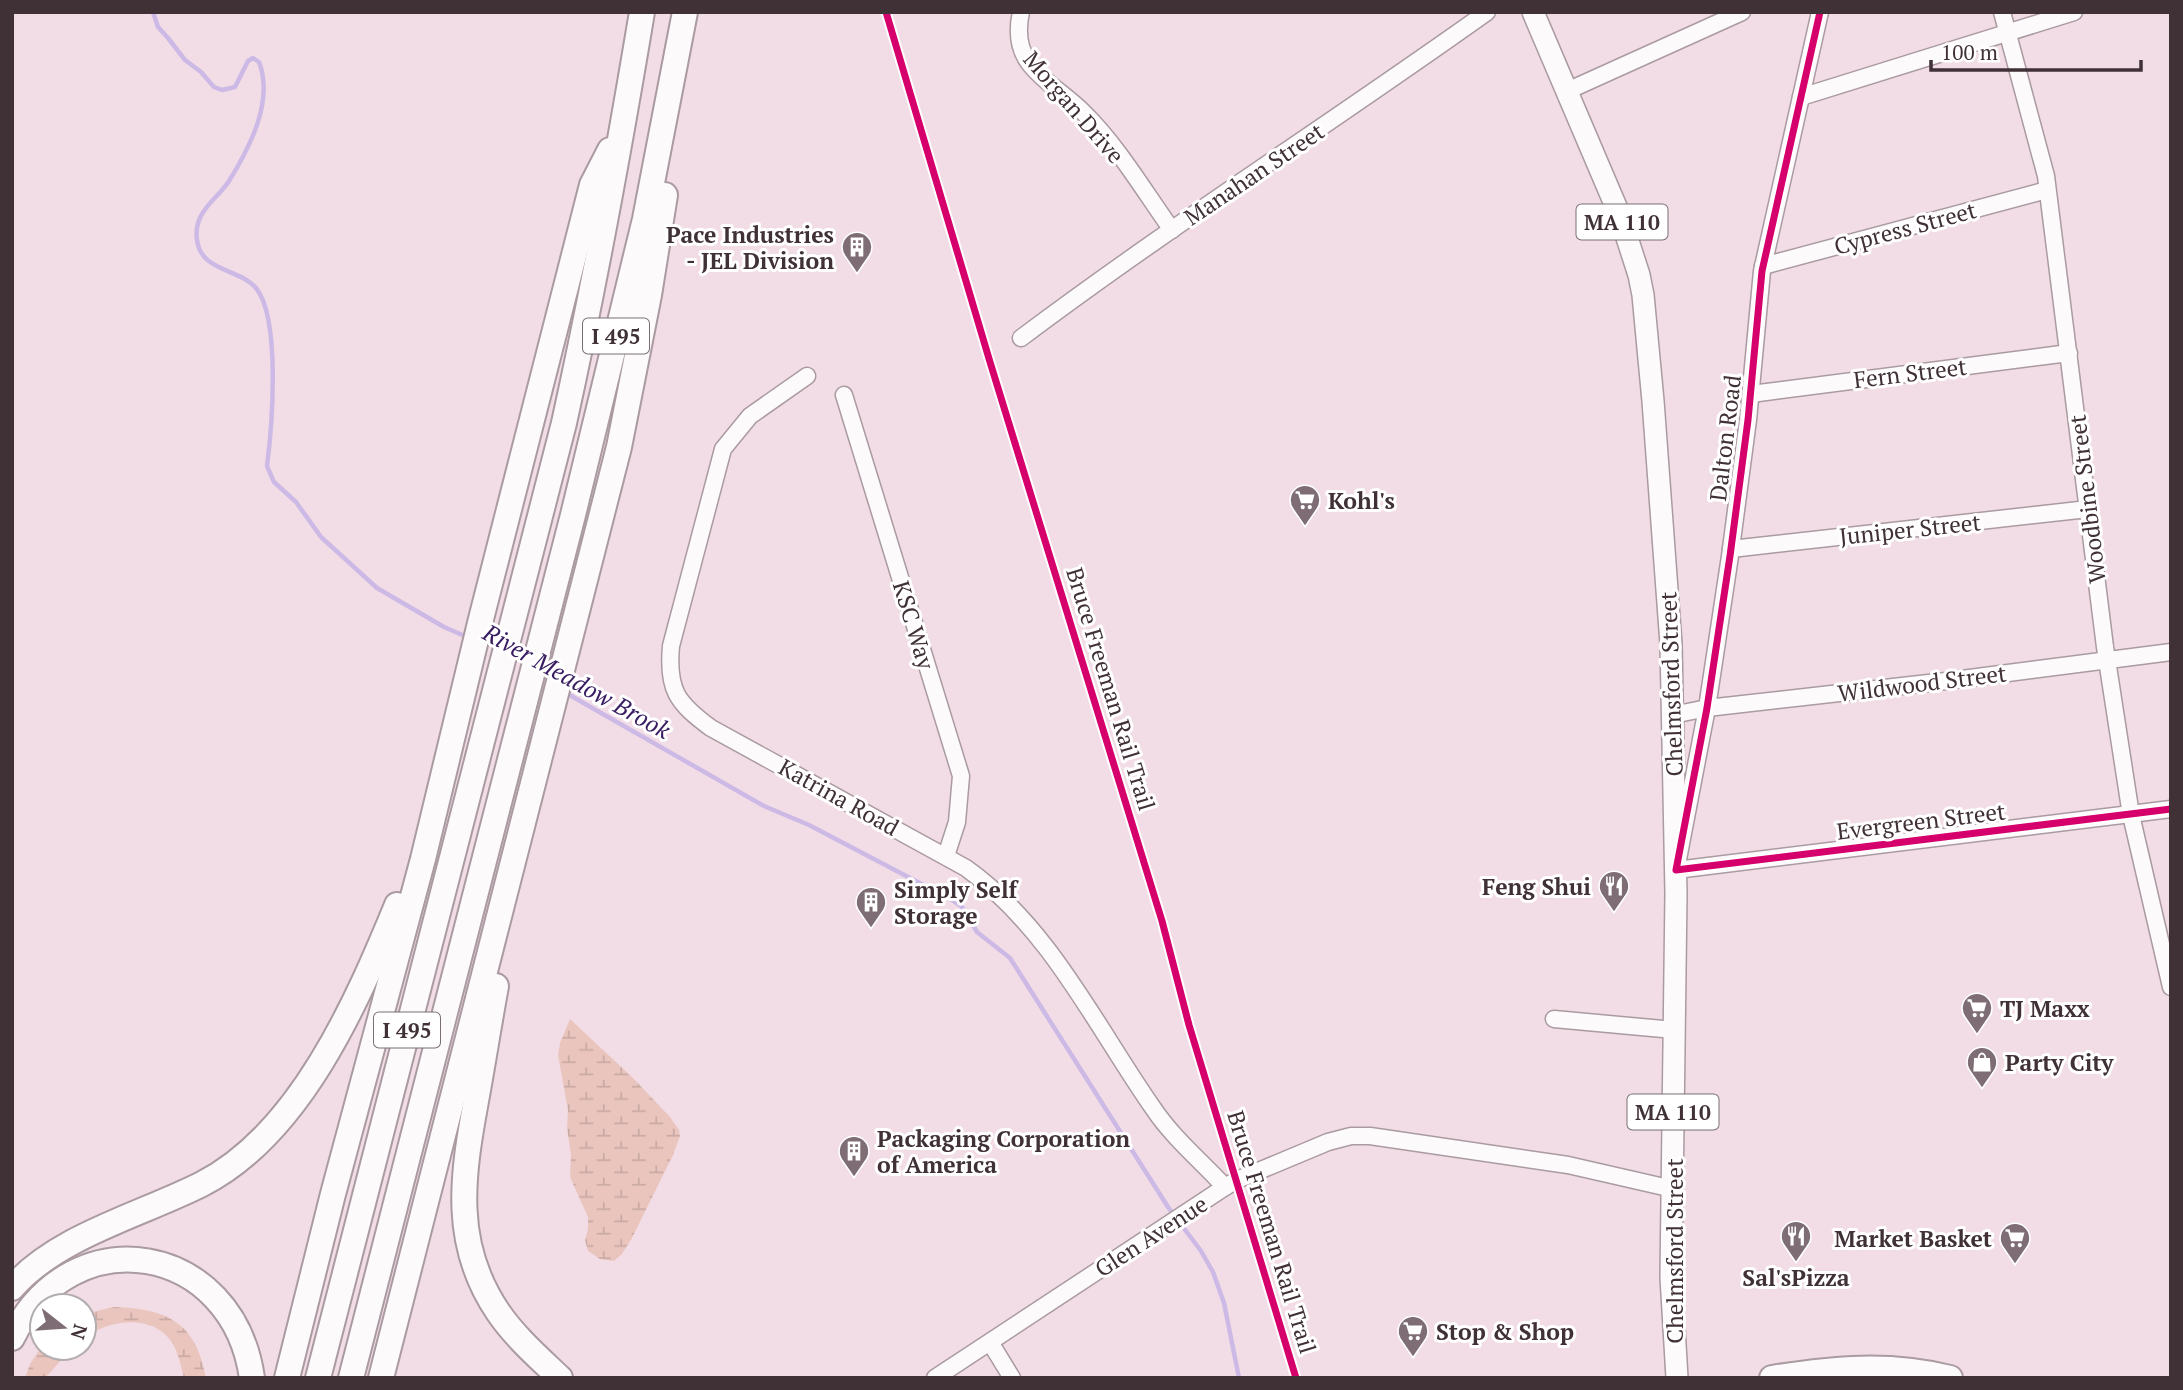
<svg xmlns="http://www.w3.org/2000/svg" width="2183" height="1390" viewBox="0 0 2183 1390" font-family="'PT Serif',serif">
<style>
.wetland{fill:url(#wetland-marsh)}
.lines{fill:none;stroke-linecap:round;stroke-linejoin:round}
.stream{stroke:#ccb9e5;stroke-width:4.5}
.minor-casing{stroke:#aa9aa1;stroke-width:19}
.major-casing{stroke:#aa9aa1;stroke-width:24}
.highway-casing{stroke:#aa9aa1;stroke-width:28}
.minor{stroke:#fdfafb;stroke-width:16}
.major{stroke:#fdfafb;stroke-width:21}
.highway{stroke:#fdfafb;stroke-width:24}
.cycleway-casing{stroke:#fff;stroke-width:11}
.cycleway{stroke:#d6006c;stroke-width:7}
.labels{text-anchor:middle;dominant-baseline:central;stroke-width:6;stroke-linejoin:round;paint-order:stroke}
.shield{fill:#fff;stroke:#796f73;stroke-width:2}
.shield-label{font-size:21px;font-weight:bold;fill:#403137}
.street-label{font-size:23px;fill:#403137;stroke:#fff}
.poi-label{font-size:23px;font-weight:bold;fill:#403137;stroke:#fff;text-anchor:start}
.water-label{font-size:24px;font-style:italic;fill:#381c61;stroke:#fff}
</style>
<defs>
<pattern id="wetland-marsh" width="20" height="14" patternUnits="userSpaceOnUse" patternTransform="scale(1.75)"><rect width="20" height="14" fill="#eac5be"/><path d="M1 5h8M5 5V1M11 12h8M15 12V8" fill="none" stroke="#caaaa4"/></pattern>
</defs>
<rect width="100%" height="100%" fill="#f2dde6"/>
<g class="wetland">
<path d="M 570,1019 L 632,1077 L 670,1117 L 679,1130 L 680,1136 L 673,1155 L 632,1238 L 622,1254 L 614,1261 L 600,1259 L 588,1251 L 585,1240 L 588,1229 L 588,1217 L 570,1177 L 571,1155 L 567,1128 L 568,1110 L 558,1055 L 560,1043 Z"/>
<path d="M 114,1307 C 166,1309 196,1321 206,1378 L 184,1378 C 181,1366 178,1351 171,1341 C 151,1313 108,1320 84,1338 L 84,1314 Z"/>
<path d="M 42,1346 L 42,1348 L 72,1348 L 45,1378 L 25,1378 L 30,1364 Z"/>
</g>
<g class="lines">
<g class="stream">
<path d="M 153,12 L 158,27 L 168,38 L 185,60 L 201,72 L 214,87 L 222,90 L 235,87 L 248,61 L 253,58 L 259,62 C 274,101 250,147 229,181 C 217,200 193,211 197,240 C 201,272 239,268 256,288 C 281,319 272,427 267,466 L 274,482 L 296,502 L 321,537 L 377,588 L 444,627 L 467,637"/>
<path d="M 566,693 L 764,806 L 809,825 L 952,900 L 962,907 L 977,932 L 1010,958 L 1168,1207 L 1201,1251 L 1213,1272 L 1224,1303 L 1239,1378"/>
</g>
<g class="minor-casing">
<g id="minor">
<path d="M 1021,12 C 1017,30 1018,48 1029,63 C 1044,83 1068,96 1085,114 C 1119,148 1144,191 1172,230"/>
<path d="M 1820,12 L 1762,271 L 1748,420 L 1730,556 L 1707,708 L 1676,870 L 2171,809"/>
<path d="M 2002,12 L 2046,176 L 2105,647 L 2131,815 L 2171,987"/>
<path d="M 1567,91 L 1742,12"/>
<path d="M 1801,97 L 2074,12"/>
<path d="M 1763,266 L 2047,190"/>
<path d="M 1021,338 C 1173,224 1333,122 1487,12"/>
<path d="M 807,376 L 750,416 L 723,449 L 671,646 C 667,690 677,703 711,728 L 966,868 C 1050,928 1095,1025 1153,1108 C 1173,1138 1201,1161 1225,1187"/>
<path d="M 1751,394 L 2069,353"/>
<path d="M 844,395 L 961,776 L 957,822 L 946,856"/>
<path d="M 1731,549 L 2088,509"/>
<path d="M 1673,715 L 1707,708 L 1946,681 L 2171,652"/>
<path d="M 1554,1019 L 1674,1030"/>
<path d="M 990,1342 L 1012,1378"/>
<path d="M 935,1378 L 1225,1187 L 1237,1180 L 1328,1142 L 1351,1136 L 1370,1136 L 1568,1165 L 1673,1189"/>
</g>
</g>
<g class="major-casing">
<path id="major" d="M 1533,12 L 1620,216 L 1639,275 L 1643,295 L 1653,401 L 1671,644 L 1676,893 L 1671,1277 L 1677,1378"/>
</g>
<g class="highway-casing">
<g id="highway">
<path d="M 496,986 C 489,1024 483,1063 476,1101 C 462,1177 452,1244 498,1312 C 515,1337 538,1357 560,1378"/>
<path d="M 12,1288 C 57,1236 141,1215 202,1184 C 300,1134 357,1002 397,905"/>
<path d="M 12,1338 C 72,1215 233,1243 252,1378"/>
<path d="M 287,1378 L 333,1194 L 423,859 L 481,619 L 592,185 L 610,150"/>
<path d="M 318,1378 L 564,423 C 594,287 619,150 642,12"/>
<path d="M 351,1378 L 573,515 L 645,219 L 685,12"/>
<path d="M 381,1378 L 619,447 L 649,295 L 665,195"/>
<path d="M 1772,1378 C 1833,1368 1890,1363 1950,1378"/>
</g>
</g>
<use href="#minor" class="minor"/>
<use href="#major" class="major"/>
<use href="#highway" class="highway"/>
<g class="cycleway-casing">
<g id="cycleway">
<path d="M 886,12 L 990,362 L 1162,921 L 1189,1025 L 1296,1378"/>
<path d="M 1820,12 L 1762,271 L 1748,420 L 1730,556 L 1707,708 L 1676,870 L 2171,809"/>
</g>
</g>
<use href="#cycleway" class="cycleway"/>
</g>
<defs>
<g id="building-pin" transform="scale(1.575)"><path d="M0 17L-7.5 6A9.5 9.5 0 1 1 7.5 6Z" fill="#7e6d74" stroke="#fff"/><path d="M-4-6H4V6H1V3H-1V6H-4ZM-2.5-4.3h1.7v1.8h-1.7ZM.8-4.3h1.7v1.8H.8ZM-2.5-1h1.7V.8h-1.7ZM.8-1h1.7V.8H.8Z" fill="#fff"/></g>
<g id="supermarket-pin" transform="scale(1.575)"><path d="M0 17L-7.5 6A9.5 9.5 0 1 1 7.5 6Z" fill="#7e6d74" stroke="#fff"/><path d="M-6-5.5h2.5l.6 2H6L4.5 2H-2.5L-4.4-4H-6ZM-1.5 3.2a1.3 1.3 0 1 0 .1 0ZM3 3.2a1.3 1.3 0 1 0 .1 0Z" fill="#fff"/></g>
<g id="restaurant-pin" transform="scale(1.575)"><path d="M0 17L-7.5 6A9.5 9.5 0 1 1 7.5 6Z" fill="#7e6d74" stroke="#fff"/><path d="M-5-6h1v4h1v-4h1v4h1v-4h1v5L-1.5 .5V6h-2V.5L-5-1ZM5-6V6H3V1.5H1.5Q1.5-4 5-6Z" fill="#fff"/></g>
<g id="shop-pin" transform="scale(1.575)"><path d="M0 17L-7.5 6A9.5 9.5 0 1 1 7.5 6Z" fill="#7e6d74" stroke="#fff"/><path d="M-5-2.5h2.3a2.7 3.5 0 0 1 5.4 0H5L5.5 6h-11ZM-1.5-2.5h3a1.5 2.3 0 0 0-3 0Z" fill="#fff"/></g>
</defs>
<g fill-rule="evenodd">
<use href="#building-pin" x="857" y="247"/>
<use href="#supermarket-pin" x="1305" y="500"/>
<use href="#restaurant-pin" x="1614" y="886"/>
<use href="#building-pin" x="871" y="902"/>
<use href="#supermarket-pin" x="1977" y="1008"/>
<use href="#shop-pin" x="1982" y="1062"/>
<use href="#building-pin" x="854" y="1151"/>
<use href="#restaurant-pin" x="1796" y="1236"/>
<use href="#supermarket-pin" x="2015" y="1238"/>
<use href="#supermarket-pin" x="1413" y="1331"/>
</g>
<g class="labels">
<g class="shield">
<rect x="1576.5" y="204.5" width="91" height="35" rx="5"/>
<rect x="583" y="318.5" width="66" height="35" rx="5"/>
<rect x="374" y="1012.5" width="66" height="35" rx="5"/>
<rect x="1627.5" y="1094.5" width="91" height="35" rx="5"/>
</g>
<g class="shield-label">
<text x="1622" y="222">MA 110</text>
<text x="616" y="336">I 495</text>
<text x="407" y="1030">I 495</text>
<text x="1673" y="1112">MA 110</text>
</g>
<g class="street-label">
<text transform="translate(1074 107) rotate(49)">Morgan Drive</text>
<text transform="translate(1254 174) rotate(-34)">Manahan Street</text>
<text transform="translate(1905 228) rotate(-15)">Cypress Street</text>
<text transform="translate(1910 373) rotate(-7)">Fern Street</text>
<text transform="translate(1725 438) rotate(-83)">Dalton Road</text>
<text transform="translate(2087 499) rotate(-97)">Woodbine Street</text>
<text transform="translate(1910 529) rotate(-6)">Juniper Street</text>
<text transform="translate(914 625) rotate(73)">KSC Way</text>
<text transform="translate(1922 683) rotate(-7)">Wildwood Street</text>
<text transform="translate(1671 684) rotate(-92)">Chelmsford Street</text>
<text transform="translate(1111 689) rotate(73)">Bruce Freeman Rail Trail</text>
<text transform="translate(839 797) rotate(29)">Katrina Road</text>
<text transform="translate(1921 821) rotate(-7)">Evergreen Street</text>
<text transform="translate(1272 1232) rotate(73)">Bruce Freeman Rail Trail</text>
<text transform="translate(1151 1236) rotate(-33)">Glen Avenue</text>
<text transform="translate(1674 1251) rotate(-90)">Chelmsford Street</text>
</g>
<g class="poi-label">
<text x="834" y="234" text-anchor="end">Pace Industries<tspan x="834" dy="26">- JEL Division</tspan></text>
<text x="1328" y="500">Kohl's</text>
<text x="1591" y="886" text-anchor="end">Feng Shui</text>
<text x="894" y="889">Simply Self<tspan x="894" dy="26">Storage</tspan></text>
<text x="2000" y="1008">TJ Maxx</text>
<text x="2005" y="1062">Party City</text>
<text x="877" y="1138">Packaging Corporation<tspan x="877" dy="26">of America</tspan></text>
<text x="1992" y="1238" text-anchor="end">Market Basket</text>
<text x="1796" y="1277" text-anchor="middle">Sal'sPizza</text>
<text x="1436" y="1331">Stop &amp; Shop</text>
</g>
<g class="water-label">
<text transform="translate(577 681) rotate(29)">River Meadow Brook</text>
</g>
</g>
<rect width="2183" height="1390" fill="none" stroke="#403137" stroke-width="28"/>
<g transform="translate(63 1327) rotate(107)"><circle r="33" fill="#ffffff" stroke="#b3adaf" stroke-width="2"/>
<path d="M0-5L12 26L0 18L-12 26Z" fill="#7e6d74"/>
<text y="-10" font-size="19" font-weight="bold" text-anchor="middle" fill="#403137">N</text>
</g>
<path d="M1931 60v10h210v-10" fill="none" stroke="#403137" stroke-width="3.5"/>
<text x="1941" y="60" font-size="21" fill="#403137" stroke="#ffffff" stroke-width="5" paint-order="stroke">100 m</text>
</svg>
